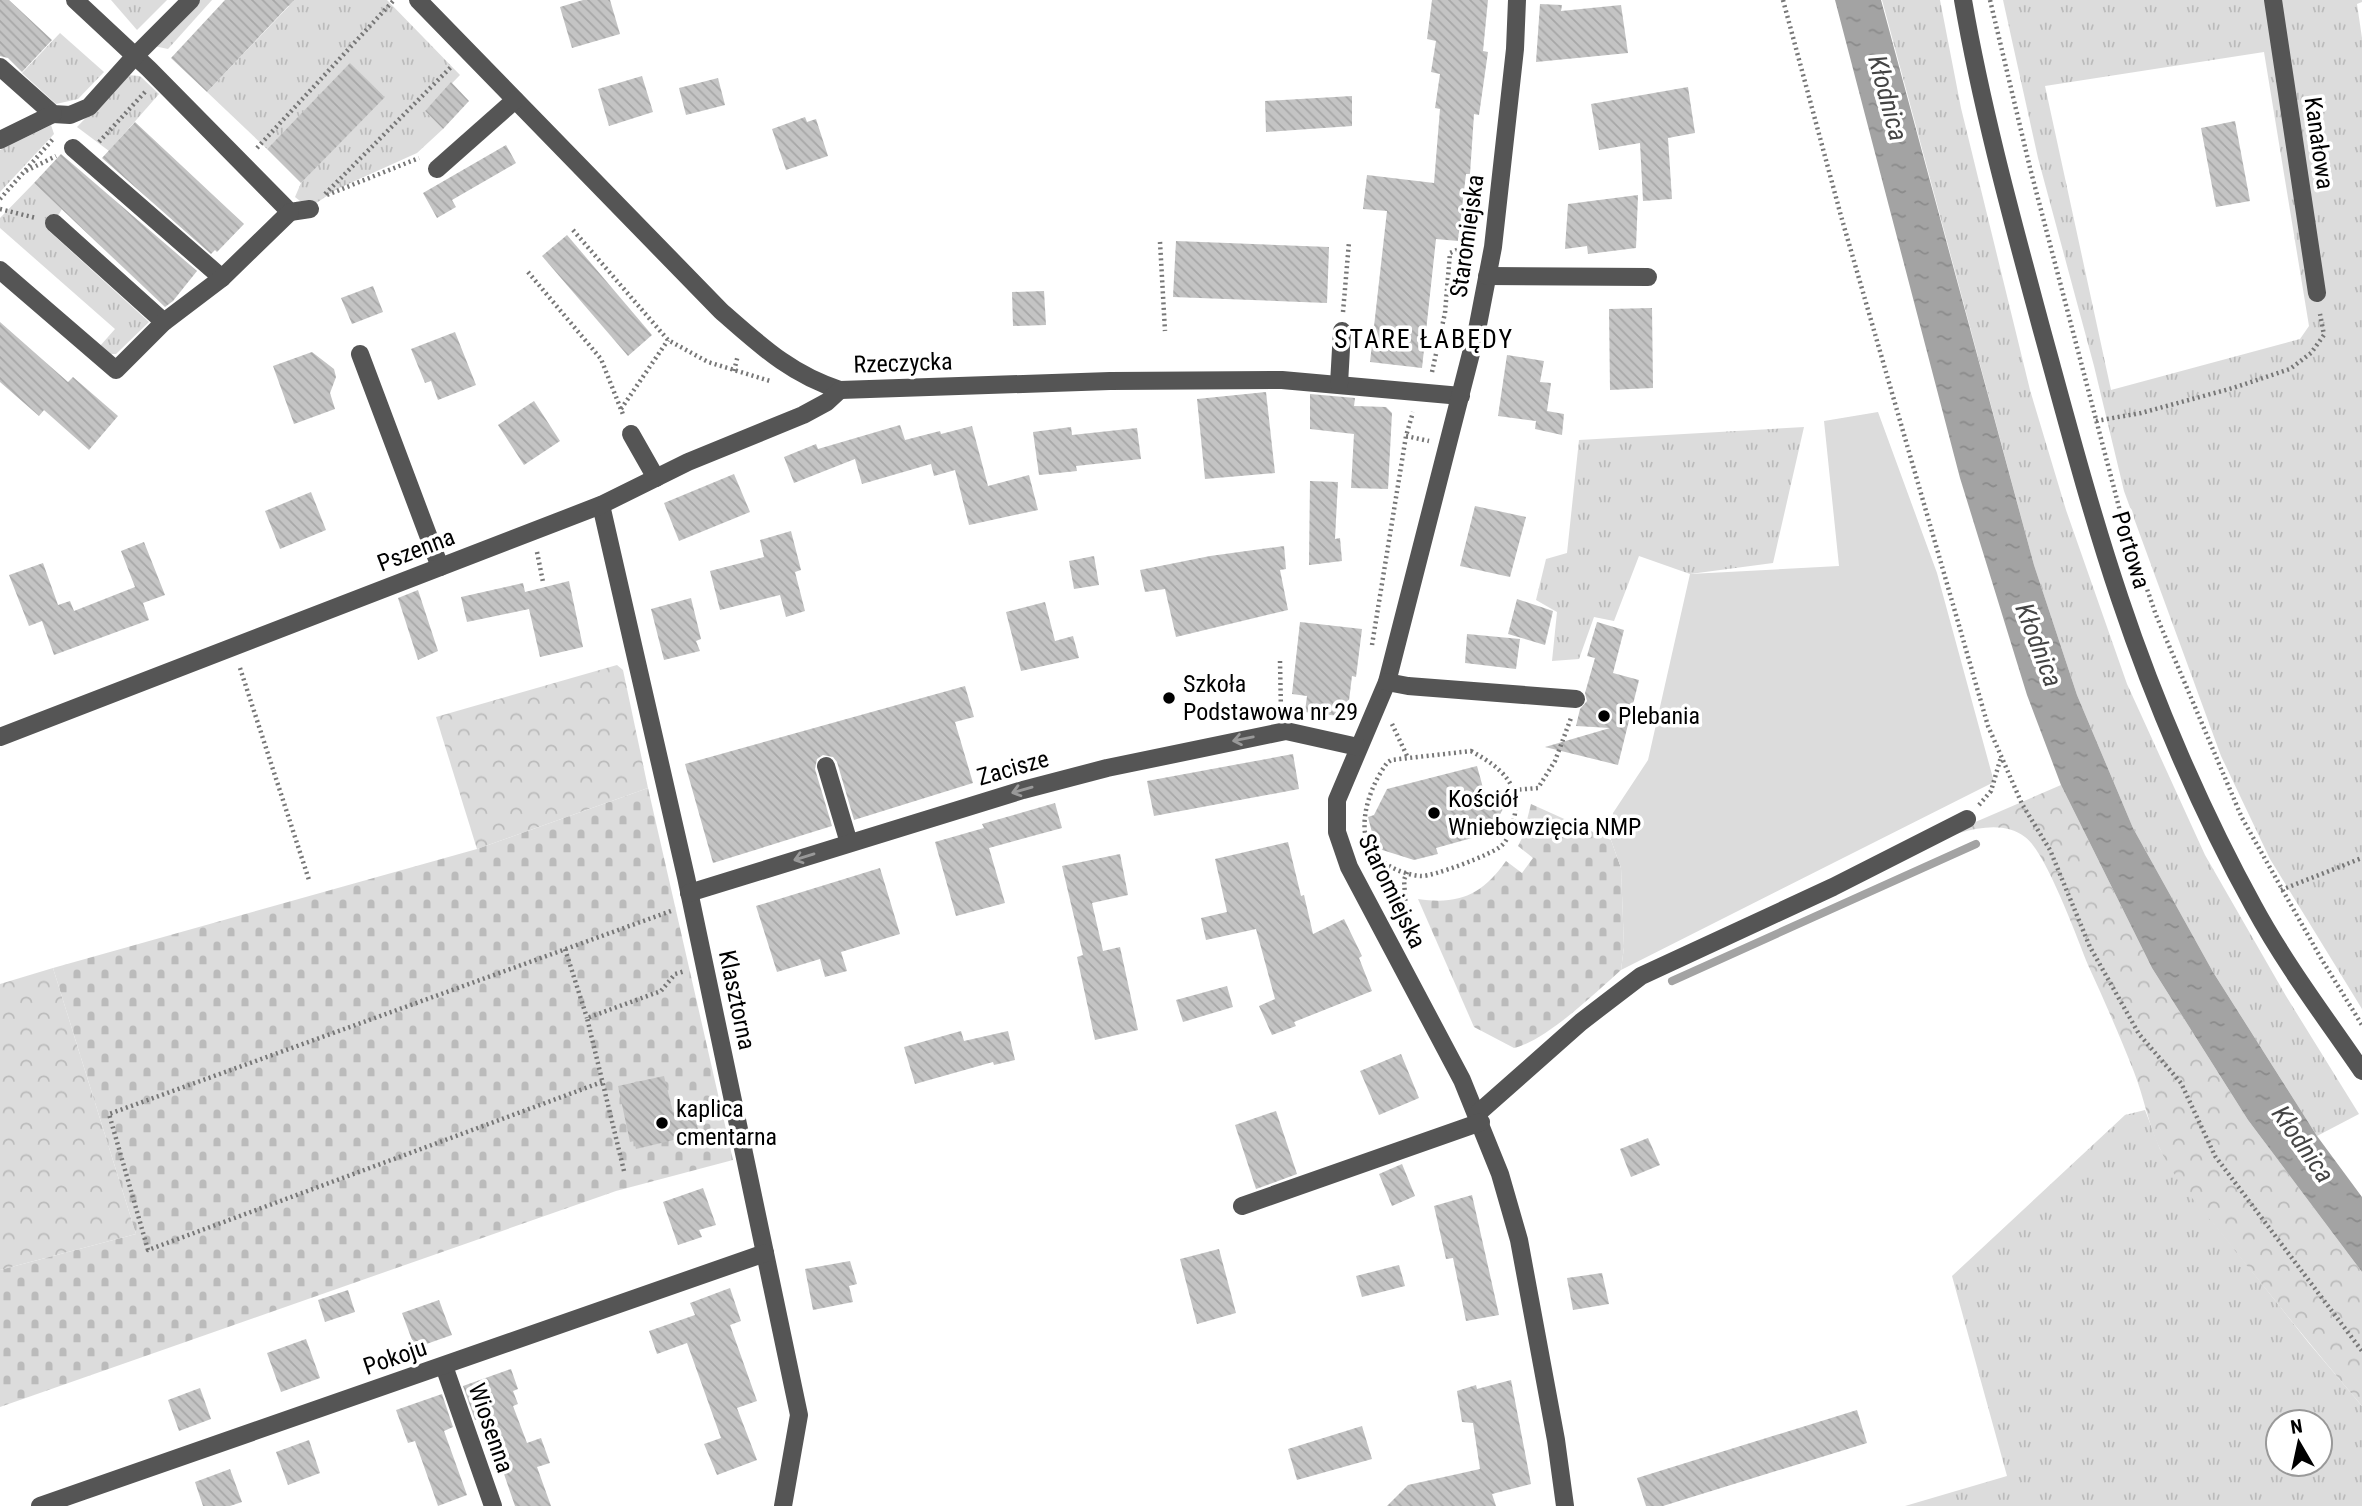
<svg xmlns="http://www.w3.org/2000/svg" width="2362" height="1506" viewBox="0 0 2362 1506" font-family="'Roboto Condensed',sans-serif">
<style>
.grass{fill:url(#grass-tufts);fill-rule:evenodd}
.forest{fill:url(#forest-crowns)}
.cemetery{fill:url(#cemetery-stones)}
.garden{fill:#dcdcdc}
.water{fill:url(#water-ripples)}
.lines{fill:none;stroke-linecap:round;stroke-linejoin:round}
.stream{stroke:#a3a3a3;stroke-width:8}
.building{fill:url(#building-back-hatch)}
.path{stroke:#777;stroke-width:4.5;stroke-dasharray:2 3.5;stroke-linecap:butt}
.minor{stroke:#555;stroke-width:18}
.oneway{stroke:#999}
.poi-dot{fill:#000;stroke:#fff;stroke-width:2.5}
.labels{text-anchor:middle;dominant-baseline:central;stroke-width:7;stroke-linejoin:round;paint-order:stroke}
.street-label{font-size:24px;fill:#000;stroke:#fff}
.poi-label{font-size:24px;fill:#000;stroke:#fff;text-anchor:start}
.water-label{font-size:26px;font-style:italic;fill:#444;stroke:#fff}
.neighbourhood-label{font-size:26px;letter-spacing:2px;fill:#000;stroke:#fff}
</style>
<defs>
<pattern id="grass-tufts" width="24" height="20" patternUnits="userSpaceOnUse" patternTransform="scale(1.75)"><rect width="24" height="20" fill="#dcdcdc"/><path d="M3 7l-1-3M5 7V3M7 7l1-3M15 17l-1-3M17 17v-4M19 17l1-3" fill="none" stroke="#bbb"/></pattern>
<pattern id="forest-crowns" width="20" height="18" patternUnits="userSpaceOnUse" patternTransform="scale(1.75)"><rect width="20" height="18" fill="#dcdcdc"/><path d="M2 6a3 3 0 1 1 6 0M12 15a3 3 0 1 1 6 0" fill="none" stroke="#bbb"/></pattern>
<pattern id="cemetery-stones" width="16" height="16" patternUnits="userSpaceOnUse" patternTransform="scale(1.75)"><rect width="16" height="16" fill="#dcdcdc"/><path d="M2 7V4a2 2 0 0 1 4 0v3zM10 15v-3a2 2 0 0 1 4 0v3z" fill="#bbb"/></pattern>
<pattern id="water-ripples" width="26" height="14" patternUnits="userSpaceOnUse" patternTransform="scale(1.75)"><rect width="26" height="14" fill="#a3a3a3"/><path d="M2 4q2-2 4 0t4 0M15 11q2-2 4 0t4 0" fill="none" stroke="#8b8b8b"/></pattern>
<pattern id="building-back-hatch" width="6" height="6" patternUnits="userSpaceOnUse" patternTransform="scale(1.75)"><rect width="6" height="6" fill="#c4c4c4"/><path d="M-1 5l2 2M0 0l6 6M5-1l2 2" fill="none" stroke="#a7a7a7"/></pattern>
</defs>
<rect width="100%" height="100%" fill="#fff"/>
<g class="grass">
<path d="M 111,0 L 167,0 L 137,30 Z"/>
<path d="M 198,0 L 212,0 L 168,49 L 154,46 Z"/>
<path d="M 283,0 L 387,0 L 460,75 L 425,111 L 443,129 L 417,153 L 337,189 L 309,208 L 295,197 L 301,183 L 384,96 L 350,64 L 267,149 L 207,92 L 289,6 Z"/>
<path d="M 1882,0 L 1940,0 L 1961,108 L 2030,390 L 2066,510 L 2127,684 L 2205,855 L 2286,996 L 2359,1114 L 2317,1136 L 2213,972 L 2133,828 L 2077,695 L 2034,565 Z"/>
<path d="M 2003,0 L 2362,0 L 2362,2 L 2357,4 L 2362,38 L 2362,1009 L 2270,859 L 2221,756 L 2124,491 L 2094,366 L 2038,158 ZM 2264,52 L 2309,326 L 2300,339 L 2111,390 L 2045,86 Z"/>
<path d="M 60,33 L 104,72 L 78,99 L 56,104 L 22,73 Z"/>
<path d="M 127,75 L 140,76 L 159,94 L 109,151 L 77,127 Z"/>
<path d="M 51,125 L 54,134 L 0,192 L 0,150 Z"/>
<path d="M 34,183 L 62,209 L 49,231 L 149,322 L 116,354 L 109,354 L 100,346 L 115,329 L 0,228 L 0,218 Z"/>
<path d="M 1804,427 L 1773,563 L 1690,574 L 1639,556 L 1614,621 L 1594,617 L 1579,659 L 1552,661 L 1557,612 L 1536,600 L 1546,559 L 1567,553 L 1579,440 Z"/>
<path d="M 2145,1110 L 2160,1149 L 2189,1192 L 2308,1342 L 2362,1406 L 2362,1506 L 1905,1506 L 2007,1476 L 1952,1276 L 2125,1115 ZM 2278,1422 L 2320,1422 L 2320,1464 L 2278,1464 Z"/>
</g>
<g class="forest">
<path d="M 617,665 L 623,670 L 648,788 L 477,849 L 436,717 Z"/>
<path d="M 2061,785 L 2152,968 L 2248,1120 L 2362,1272 L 2362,1406 C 2316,1352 2272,1297 2228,1242 C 2205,1212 2175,1182 2159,1147 C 2148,1123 2144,1097 2134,1072 C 2120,1036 2104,1000 2088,965 C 2077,938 2046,852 2025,837 C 1998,816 1958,834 1929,842 Z"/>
<path d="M 53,968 L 136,1234 L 0,1270 L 0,984 Z"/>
</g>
<g class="cemetery">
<path d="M 648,788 L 733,1160 L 616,1191 L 0,1407 L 0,1270 L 136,1234 L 53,968 L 477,849 Z"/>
<path d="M 1531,804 L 1611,840 L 1621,868 L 1624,947 L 1621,970 C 1595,993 1547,1040 1514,1048 L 1474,1027 L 1418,899 C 1459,905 1482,895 1506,861 L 1522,873 L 1533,858 L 1518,846 L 1523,836 Z"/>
</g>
<path class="garden" d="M 1878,412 L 1937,573 L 1994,782 L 1621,970 L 1624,947 L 1621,868 L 1611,840 L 1613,813 L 1648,760 L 1690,574 L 1839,566 L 1824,421 Z"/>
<path class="water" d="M 1835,0 L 1881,0 L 2034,565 L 2077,695 L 2133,828 L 2213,972 L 2317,1136 L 2362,1197 L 2362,1272 L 2248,1120 L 2152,968 L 2061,785 L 2027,695 L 1960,478 Z"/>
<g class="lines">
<path class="stream" d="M 1672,981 L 1976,844"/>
</g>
<g class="building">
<path d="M 0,0 L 9,0 L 52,40 L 22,72 L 8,58 L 0,56 Z"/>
<path d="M 225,0 L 294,0 L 207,92 L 171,58 Z"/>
<path d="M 583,0 L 610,0 L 620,34 L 572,48 L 560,7 Z"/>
<path d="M 1432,0 L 1488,0 L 1483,51 L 1488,52 L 1479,115 L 1474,114 L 1470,174 L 1466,174 L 1458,241 L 1436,239 L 1422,368 L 1370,362 L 1387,211 L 1363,209 L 1367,175 L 1434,183 L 1440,109 L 1435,108 L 1440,74 L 1431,72 L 1436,41 L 1427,39 Z"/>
<path d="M 1540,4 L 1562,5 L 1561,11 L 1621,5 L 1628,53 L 1536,62 Z"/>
<path d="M 350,63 L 385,97 L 301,183 L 267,149 Z"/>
<path d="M 642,76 L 653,112 L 609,126 L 598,89 Z"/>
<path d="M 718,78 L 725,105 L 686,115 L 679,88 Z"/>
<path d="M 451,82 L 469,101 L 443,129 L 425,111 Z"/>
<path d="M 1688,87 L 1695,133 L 1668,138 L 1672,199 L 1643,201 L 1640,143 L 1599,150 L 1591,104 Z"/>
<path d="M 1352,96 L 1352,126 L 1266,132 L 1265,101 Z"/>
<path d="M 805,117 L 807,122 L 816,119 L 828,156 L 786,170 L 772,129 Z"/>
<path d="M 2235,121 L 2250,201 L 2216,207 L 2201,128 Z"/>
<path d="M 135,122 L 244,224 L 217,252 L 215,250 L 211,254 L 102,158 Z"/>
<path d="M 506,145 L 516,163 L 452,200 L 456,207 L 437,218 L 423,193 Z"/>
<path d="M 61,154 L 197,271 L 173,301 L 165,307 L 34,183 Z"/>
<path d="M 1638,195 L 1636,248 L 1588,254 L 1587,246 L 1565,249 L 1568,204 Z"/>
<path d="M 567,235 L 652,335 L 628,356 L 542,256 Z"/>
<path d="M 1176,241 L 1329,247 L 1327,303 L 1173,297 Z"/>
<path d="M 373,286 L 383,312 L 352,324 L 341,298 Z"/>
<path d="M 1044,291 L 1046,325 L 1013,326 L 1012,292 Z"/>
<path d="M 1652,308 L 1653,388 L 1610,390 L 1609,309 Z"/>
<path d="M 0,322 L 68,382 L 73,377 L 118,416 L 89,450 L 44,410 L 39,416 L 0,382 Z"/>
<path d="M 455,332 L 476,385 L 438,400 L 431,381 L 425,383 L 411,349 Z"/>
<path d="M 312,352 L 334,369 L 336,377 L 330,393 L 335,409 L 294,424 L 273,366 Z"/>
<path d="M 1507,355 L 1544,361 L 1540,382 L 1551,383 L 1547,411 L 1564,414 L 1562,435 L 1535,429 L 1536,421 L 1498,416 Z"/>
<path d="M 1266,392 L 1275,473 L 1205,479 L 1197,399 Z"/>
<path d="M 1310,394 L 1355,398 L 1354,406 L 1386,407 L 1392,413 L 1388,489 L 1351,488 L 1354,434 L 1310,429 Z"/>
<path d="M 534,401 L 560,441 L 524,465 L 498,425 Z"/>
<path d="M 900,425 L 905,440 L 940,431 L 941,434 L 972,426 L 988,486 L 1029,475 L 1038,510 L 969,525 L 955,470 L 934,476 L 931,464 L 862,484 L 855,459 L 794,483 L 784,457 L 816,444 L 818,449 Z"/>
<path d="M 1071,427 L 1072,435 L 1137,428 L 1141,459 L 1076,466 L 1077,471 L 1039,475 L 1033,432 Z"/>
<path d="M 734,474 L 750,512 L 679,541 L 664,503 Z"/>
<path d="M 1310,481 L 1338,482 L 1335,539 L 1340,538 L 1342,561 L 1309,565 Z"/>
<path d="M 311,492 L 326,530 L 280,549 L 265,511 Z"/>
<path d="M 1475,506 L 1526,517 L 1510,577 L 1460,566 Z"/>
<path d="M 791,531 L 801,570 L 795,572 L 805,611 L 786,617 L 780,595 L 720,610 L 710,571 L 764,557 L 760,540 Z"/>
<path d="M 144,542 L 165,595 L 143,603 L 149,620 L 54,655 L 42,621 L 29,626 L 9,575 L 43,563 L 58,605 L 70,601 L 74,611 L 135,587 L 121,551 Z"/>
<path d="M 1284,546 L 1286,569 L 1280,570 L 1288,610 L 1176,637 L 1165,589 L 1145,592 L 1140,570 L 1210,556 Z"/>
<path d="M 1094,556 L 1099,585 L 1074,589 L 1069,561 Z"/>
<path d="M 569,581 L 583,647 L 540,657 L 529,609 L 467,622 L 461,597 L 523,583 L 525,592 Z"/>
<path d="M 418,590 L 438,651 L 418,660 L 398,598 Z"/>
<path d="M 691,598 L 701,639 L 696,641 L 700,651 L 664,660 L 651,609 Z"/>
<path d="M 1517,599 L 1553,611 L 1545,645 L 1508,634 Z"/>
<path d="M 1045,602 L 1055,641 L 1073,636 L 1079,658 L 1021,671 L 1006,612 Z"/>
<path d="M 1300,622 L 1362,629 L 1356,677 L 1352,676 L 1347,717 L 1305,712 L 1307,696 L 1292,694 Z"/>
<path d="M 1597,622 L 1624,630 L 1613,673 L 1639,680 L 1618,765 L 1545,747 L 1610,728 L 1576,726 L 1580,709 L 1587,701 L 1585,693 L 1595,658 L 1587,656 Z"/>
<path d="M 1467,634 L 1520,639 L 1516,669 L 1465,663 Z"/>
<path d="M 965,686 L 974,717 L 955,722 L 973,783 L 854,820 L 837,762 L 833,757 L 823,755 L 817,759 L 815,769 L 832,826 L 713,863 L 685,764 Z"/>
<path d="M 1293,754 L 1299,789 L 1154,816 L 1147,781 Z"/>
<path d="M 1477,766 L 1485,795 L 1480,798 L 1504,807 L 1490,833 L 1436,848 L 1438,854 L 1414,860 L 1376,848 L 1368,817 L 1374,815 L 1387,789 Z"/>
<path d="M 1055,803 L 1062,828 L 989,848 L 1005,903 L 956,916 L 935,842 L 984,828 L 982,824 Z"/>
<path d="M 1288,842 L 1301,896 L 1304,895 L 1313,934 L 1344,919 L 1362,956 L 1359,958 L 1372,991 L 1294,1022 L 1296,1026 L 1272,1035 L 1259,1006 L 1275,999 L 1256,929 L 1206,940 L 1201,918 L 1227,912 L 1215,859 Z"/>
<path d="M 1120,854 L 1128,895 L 1092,903 L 1103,951 L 1120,947 L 1138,1030 L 1095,1040 L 1077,957 L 1083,955 L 1062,866 Z"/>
<path d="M 880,868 L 900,934 L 841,952 L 847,971 L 825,977 L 820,959 L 777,972 L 756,906 Z"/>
<path d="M 1227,986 L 1233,1007 L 1183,1022 L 1176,1000 Z"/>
<path d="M 961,1031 L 964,1041 L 1008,1031 L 1015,1060 L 994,1065 L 993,1062 L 915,1084 L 904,1047 Z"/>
<path d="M 1401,1054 L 1419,1098 L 1379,1115 L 1360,1071 Z"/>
<path d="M 664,1076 L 673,1112 L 693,1107 L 699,1134 L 636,1149 L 634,1141 L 630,1142 L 618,1086 Z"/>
<path d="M 1276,1111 L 1297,1174 L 1256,1189 L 1235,1125 Z"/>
<path d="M 1648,1138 L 1660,1165 L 1631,1177 L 1620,1149 Z"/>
<path d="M 1402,1164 L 1415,1196 L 1392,1206 L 1379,1174 Z"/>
<path d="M 703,1188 L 716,1225 L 699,1230 L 702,1237 L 678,1245 L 663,1202 Z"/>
<path d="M 1472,1195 L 1499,1315 L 1466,1321 L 1453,1258 L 1446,1259 L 1434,1206 Z"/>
<path d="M 1219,1249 L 1236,1313 L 1197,1324 L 1180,1259 Z"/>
<path d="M 850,1261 L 857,1284 L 849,1286 L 853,1302 L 813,1310 L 805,1269 Z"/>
<path d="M 1399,1265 L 1405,1286 L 1362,1297 L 1356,1276 Z"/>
<path d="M 1602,1273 L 1609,1304 L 1573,1310 L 1567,1278 Z"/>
<path d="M 730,1288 L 741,1321 L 730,1325 L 757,1401 L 737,1408 L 757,1460 L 717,1475 L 704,1444 L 721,1438 L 687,1343 L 657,1354 L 649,1331 L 695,1315 L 690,1303 Z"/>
<path d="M 348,1290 L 355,1312 L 325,1322 L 318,1300 Z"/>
<path d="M 439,1300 L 452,1335 L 415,1348 L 402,1313 Z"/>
<path d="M 306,1339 L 320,1378 L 281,1392 L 267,1353 Z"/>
<path d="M 511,1369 L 518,1389 L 513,1391 L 518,1404 L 513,1406 L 527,1443 L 541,1438 L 550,1463 L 537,1467 L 551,1506 L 515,1506 L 484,1416 L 475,1420 L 463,1386 Z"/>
<path d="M 1511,1380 L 1531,1484 L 1492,1494 L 1496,1506 L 1387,1506 L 1408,1485 L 1480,1469 L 1473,1423 L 1462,1422 L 1457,1391 L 1476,1385 L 1477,1389 Z"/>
<path d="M 200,1388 L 211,1419 L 179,1431 L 168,1400 Z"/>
<path d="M 442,1394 L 453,1427 L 444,1431 L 467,1495 L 438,1506 L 415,1441 L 408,1443 L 396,1410 Z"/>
<path d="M 1857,1410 L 1867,1443 L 1663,1506 L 1646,1506 L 1637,1478 Z"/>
<path d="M 1362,1426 L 1372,1459 L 1297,1480 L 1288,1449 Z"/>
<path d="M 309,1440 L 320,1473 L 288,1485 L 276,1452 Z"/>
<path d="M 230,1469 L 242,1502 L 230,1506 L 203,1506 L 195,1482 Z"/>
</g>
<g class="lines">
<g class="path">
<path d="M 1783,0 L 1841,216 L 1988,726 L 2022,804 L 2050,850 L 2090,947 L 2139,1034 L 2181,1083 L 2215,1156 L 2362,1351"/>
<path d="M 1990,0 L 2030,168 L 2120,511 L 2156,615 L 2242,818 L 2322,960 L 2362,1025"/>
<path d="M 99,142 L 145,92"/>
<path d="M 257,148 L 394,0"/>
<path d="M 26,171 L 56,156"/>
<path d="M 325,194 L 452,66"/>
<path d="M 327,195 L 419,158"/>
<path d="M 0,199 L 53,139"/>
<path d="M 0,209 L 36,218"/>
<path d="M 573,230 L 668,340 L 708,362 L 770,381"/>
<path d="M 1160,242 L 1165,331"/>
<path d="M 528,272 L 601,359 L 624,417"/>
<path d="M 1343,312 L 1349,242"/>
<path d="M 734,371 L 738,355"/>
<path d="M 1432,372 L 1445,313 L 1450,253 L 1472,243"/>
<path d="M 621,409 L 668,340"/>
<path d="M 2096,421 L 2141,413 L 2233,388 L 2290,369 L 2311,353 L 2324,335 L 2320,314"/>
<path d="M 1406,436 L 1429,441"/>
<path d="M 537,552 L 543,582"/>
<path d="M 1372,645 L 1406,436 L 1413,412"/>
<path d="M 1280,661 L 1281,712"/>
<path d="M 240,668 L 309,880"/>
<path d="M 1392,724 L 1408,758"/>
<path d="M 1471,751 C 1500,767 1524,785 1513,822 C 1511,831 1508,840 1501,846 C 1493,854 1432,877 1421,876 C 1397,874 1369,859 1365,833 C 1362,810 1373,782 1387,763 L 1391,760 Z"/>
<path d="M 1514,790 L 1538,788 L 1555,761 L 1571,718"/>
<path d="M 1979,805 L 1991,791 L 2001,757"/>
<path d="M 1407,872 L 1404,880 L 1407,926"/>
<path d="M 2281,890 L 2362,858"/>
<path d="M 565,949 L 587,1018"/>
<path d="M 602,1082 L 148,1250 L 109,1114 L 671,911"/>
<path d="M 624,1171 L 587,1018 L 661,991 L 675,974 L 685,971"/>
</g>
<g class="minor">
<path d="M 75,0 L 149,69 L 290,212 L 310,209"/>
<path d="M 418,0 L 721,311 C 760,345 790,374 840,390 L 1110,381 L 1282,380 L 1461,396"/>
<path d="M 1517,0 L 1515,49 L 1493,247 L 1477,330 L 1387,682 L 1337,800 L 1337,832 L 1349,867 L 1462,1080 L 1500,1174 L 1519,1240 L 1556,1440 L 1565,1506"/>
<path d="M 1963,0 C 1982,110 2012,219 2041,327 C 2066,418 2090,510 2120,599 C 2154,701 2202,813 2254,907 C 2285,964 2325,1017 2362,1071"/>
<path d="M 2273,0 L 2317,293"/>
<path d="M 0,67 L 53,114 L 70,115 L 89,107 L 134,57 L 191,0"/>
<path d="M 0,140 L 53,114"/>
<path d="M 73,148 L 222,278"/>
<path d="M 437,169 L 515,100"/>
<path d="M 54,223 L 164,322"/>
<path d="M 0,270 L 116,370 L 164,322 L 222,278 L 290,212"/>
<path d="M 1487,276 L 1648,277"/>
<path d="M 360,354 L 440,567"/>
<path d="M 1339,384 L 1342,331"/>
<path d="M 631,434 L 656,478"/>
<path d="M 601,505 L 686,877 L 799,1415 L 783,1506"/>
<path d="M 1387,682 L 1408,686 L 1576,699"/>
<path d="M 0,737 L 601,505 L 688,462 L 803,415 L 827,402 L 840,390"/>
<path d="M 826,766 L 849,843"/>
<path d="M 689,893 L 1023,790 L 1107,768 L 1286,731 L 1358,747"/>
<path d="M 1477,1114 L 1581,1022 L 1641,976 L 1833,887 L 1967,819"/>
<path d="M 1242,1206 L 1481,1122"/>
<path d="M 444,1366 L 493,1506"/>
<path d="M 40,1506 L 765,1253"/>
</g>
</g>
<defs><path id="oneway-shaft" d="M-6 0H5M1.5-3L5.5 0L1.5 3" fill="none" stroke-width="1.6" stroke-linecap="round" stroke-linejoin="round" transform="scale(1.75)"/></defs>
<g class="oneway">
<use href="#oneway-shaft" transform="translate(1243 739) rotate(169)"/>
<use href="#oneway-shaft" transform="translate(1022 790) rotate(164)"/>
<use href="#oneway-shaft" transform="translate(804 857) rotate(163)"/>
</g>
<g class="poi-dot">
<circle cx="1169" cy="698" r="7"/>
<circle cx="1604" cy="716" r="7"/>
<circle cx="1434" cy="813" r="7"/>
<circle cx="662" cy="1123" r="7"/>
</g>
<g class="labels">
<g class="street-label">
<text transform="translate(2319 143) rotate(82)">Kanałowa</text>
<text transform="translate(1467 236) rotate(-82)">Staromiejska</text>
<text transform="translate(903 363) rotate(-2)">Rzeczycka</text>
<text transform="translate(416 550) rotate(-21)">Pszenna</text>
<text transform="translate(2131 550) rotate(73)">Portowa</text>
<text transform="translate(1013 768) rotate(-16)">Zacisze</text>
<text transform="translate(1392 891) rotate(64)">Staromiejska</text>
<text transform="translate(737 1000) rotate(78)">Klasztorna</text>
<text transform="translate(395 1357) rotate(-19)">Pokoju</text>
<text transform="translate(491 1428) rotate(71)">Wiosenna</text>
</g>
<g class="poi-label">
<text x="1183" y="684">Szkoła<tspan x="1183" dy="28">Podstawowa nr 29</tspan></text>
<text x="1618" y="716">Plebania</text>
<text x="1448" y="799">Kościół<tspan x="1448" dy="28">Wniebowzięcia NMP</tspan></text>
<text x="676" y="1109">kaplica<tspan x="676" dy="28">cmentarna</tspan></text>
</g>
<g class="water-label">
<text transform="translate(1888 98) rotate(75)">Kłodnica</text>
<text transform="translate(2039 645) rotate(69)">Kłodnica</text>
<text transform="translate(2303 1144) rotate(55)">Kłodnica</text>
</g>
<g class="neighbourhood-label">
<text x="1424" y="339">STARE ŁABĘDY</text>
</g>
</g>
<g transform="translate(2299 1443) rotate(351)"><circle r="33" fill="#ffffff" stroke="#999999" stroke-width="2"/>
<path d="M0-5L12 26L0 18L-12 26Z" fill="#000000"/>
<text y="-10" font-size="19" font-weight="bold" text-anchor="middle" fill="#000000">N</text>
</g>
</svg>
